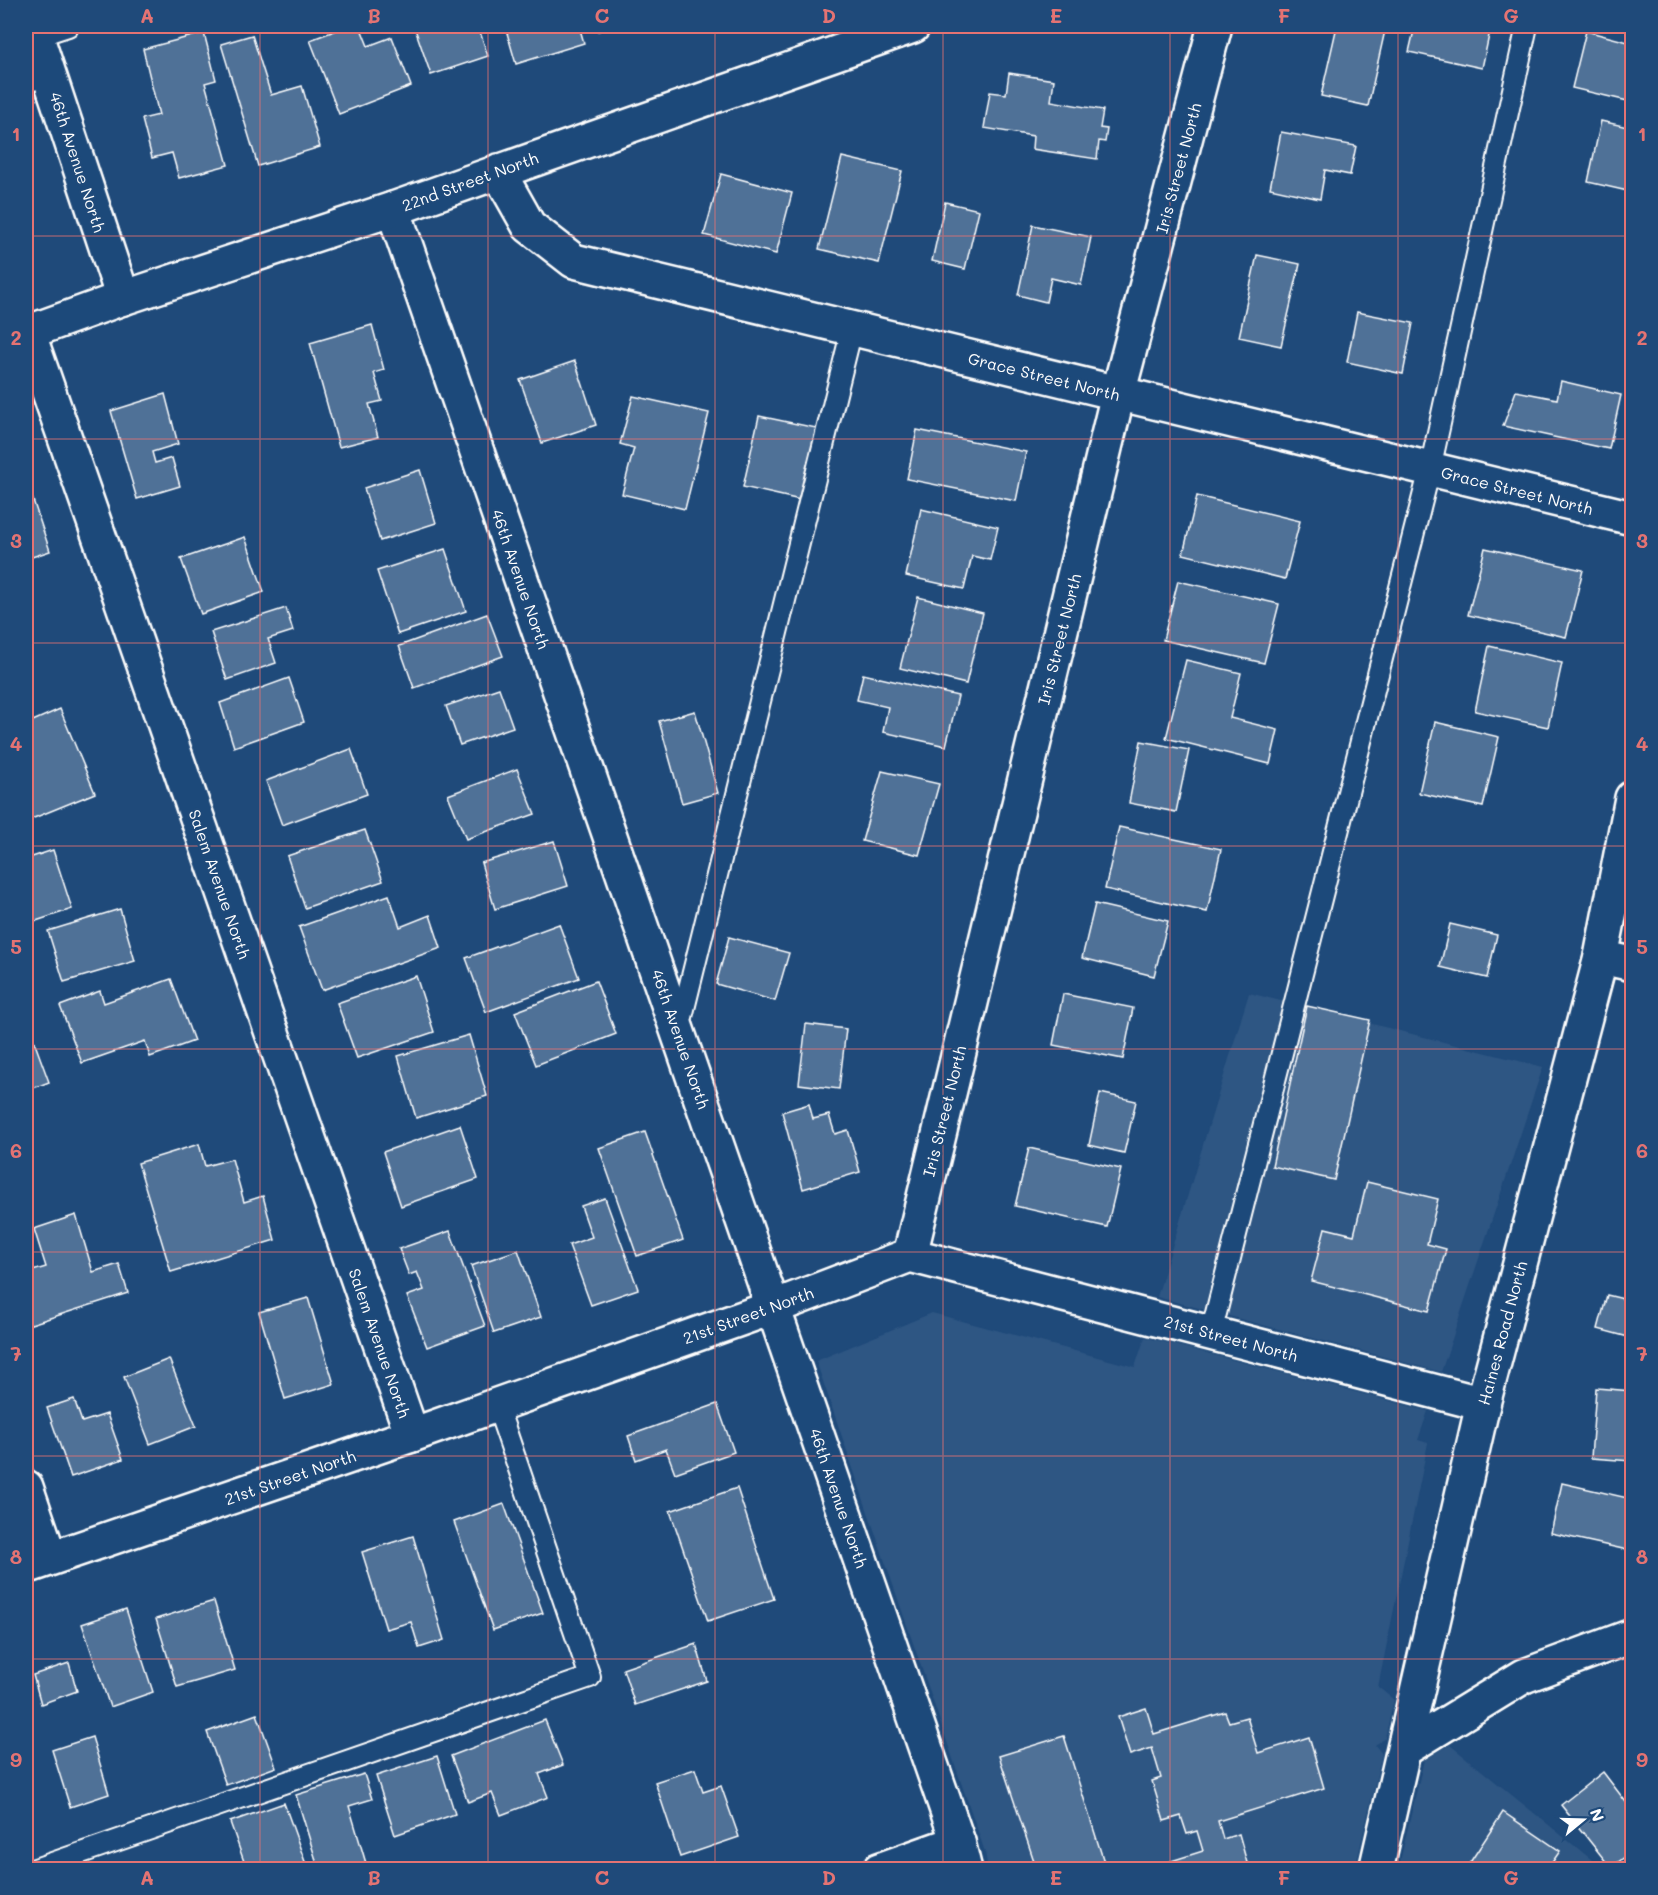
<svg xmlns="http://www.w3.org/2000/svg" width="1658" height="1895" viewBox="0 0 1658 1895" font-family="Mali,sans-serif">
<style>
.built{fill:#2e5683}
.building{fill:#507197;stroke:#fff;stroke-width:1.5}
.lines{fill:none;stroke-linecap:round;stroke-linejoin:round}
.service-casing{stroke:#fff;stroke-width:24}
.minor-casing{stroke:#fff;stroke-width:38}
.tertiary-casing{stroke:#fff;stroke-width:38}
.service{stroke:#1f4a7a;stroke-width:20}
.minor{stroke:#1f4a7a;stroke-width:33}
.tertiary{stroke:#1f4a7a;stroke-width:33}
.grid{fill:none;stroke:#e47373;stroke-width:1.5;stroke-opacity:0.55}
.labels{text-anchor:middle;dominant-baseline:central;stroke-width:4.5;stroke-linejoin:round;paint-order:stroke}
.street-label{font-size:16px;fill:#fff;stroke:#1f4a7a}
.neatline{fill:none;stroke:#e47373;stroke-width:2}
.grid-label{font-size:20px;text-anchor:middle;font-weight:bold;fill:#e47373}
</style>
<rect width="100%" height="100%" fill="#1f4a7a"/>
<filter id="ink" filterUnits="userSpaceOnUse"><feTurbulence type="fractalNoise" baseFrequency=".0167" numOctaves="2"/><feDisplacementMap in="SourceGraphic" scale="12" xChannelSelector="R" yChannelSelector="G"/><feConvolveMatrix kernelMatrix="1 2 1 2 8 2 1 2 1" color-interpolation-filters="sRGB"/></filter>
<g filter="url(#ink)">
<g class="built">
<path d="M 1249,993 L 1543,1067 L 1441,1372 L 1157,1297 Z"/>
<path d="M 932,1313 L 1135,1367 L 1145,1337 L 1428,1411 L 1418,1440 L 1428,1443 L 1378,1687 L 1394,1700 L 1385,1738 L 1375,1745 L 1382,1754 L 1355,1869 L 988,1869 L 985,1852 L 816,1361 Z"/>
<path d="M 1450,1745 L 1603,1869 L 1398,1870 L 1424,1760 Z"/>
</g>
<g class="building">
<path d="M 348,26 L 360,26 L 368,46 L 392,37 L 411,86 L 339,114 L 310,40 Z"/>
<path d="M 414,26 L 478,26 L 488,56 L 431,75 Z"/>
<path d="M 505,26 L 579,26 L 584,43 L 516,64 Z"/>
<path d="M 596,26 L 615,26 L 598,31 Z"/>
<path d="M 1337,26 L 1386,26 L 1368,106 L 1321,96 Z"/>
<path d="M 1415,26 L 1491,26 L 1482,68 L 1409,52 Z"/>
<path d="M 1586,31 L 1632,43 L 1632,102 L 1572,88 Z"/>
<path d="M 204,33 L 216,80 L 205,83 L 228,165 L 179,178 L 172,153 L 152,158 L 142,119 L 159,115 L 143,49 Z"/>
<path d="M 252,35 L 271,95 L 302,86 L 320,147 L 258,166 L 221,44 Z"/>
<path d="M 1009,73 L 1054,80 L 1051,101 L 1103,110 L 1100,128 L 1107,129 L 1105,142 L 1099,141 L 1097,159 L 1032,149 L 1033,136 L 984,128 L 990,92 L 1006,94 Z"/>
<path d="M 1601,121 L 1632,128 L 1632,192 L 1588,182 Z"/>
<path d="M 1281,132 L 1356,146 L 1350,175 L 1325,170 L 1320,199 L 1270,188 Z"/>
<path d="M 842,157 L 902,171 L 879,263 L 819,249 Z"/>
<path d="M 721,174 L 792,193 L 776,254 L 704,235 Z"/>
<path d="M 945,202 L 979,210 L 965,269 L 932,261 Z"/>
<path d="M 1033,225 L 1091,237 L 1081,285 L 1051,278 L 1046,302 L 1018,295 Z"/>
<path d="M 1257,255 L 1300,264 L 1281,346 L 1239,337 Z"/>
<path d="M 1357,312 L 1413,323 L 1403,374 L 1347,362 Z"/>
<path d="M 372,325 L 384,370 L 374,373 L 382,401 L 369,404 L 378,437 L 339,447 L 310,343 Z"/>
<path d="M 575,361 L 596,425 L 542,443 L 520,380 Z"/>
<path d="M 1561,381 L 1621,395 L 1609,449 L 1503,426 L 1516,391 L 1557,399 Z"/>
<path d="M 165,394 L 178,444 L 152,452 L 155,463 L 172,458 L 180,486 L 137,499 L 111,411 Z"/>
<path d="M 633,396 L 709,413 L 685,509 L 622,494 L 634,448 L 620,444 Z"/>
<path d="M 759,416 L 821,429 L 805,501 L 743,487 Z"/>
<path d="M 917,430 L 1026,452 L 1016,501 L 907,479 Z"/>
<path d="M 420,470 L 436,523 L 380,541 L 364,488 Z"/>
<path d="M 26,479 L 50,551 L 26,559 Z"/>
<path d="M 1197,496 L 1300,521 L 1285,579 L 1183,554 Z"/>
<path d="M 921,509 L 998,527 L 990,560 L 972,556 L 964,589 L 906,576 Z"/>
<path d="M 245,537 L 264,592 L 201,614 L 181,559 Z"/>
<path d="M 1485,548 L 1583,570 L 1566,637 L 1468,615 Z"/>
<path d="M 445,549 L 466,611 L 398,634 L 377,571 Z"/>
<path d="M 1178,581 L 1279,604 L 1264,663 L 1163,640 Z"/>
<path d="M 918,597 L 983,613 L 966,684 L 900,668 Z"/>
<path d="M 286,608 L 293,631 L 268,639 L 276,663 L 227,680 L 211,632 Z"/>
<path d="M 487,614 L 503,656 L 414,688 L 399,646 Z"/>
<path d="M 1489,646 L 1562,663 L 1548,727 L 1475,711 Z"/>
<path d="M 1186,660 L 1241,673 L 1230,718 L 1278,730 L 1270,764 L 1166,738 Z"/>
<path d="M 863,674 L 958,696 L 946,746 L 883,732 L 888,707 L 857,700 Z"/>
<path d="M 289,678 L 304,722 L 234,747 L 220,703 Z"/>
<path d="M 499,688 L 513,727 L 460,745 L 446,706 Z"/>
<path d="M 60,709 L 95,793 L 29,820 L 26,811 L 26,724 Z"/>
<path d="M 695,711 L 718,793 L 682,803 L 659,721 Z"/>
<path d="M 1435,722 L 1499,737 L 1483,807 L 1419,793 Z"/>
<path d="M 1141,741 L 1189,750 L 1176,812 L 1129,803 Z"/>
<path d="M 351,749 L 367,794 L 282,825 L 266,781 Z"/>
<path d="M 517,769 L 535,814 L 466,839 L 448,795 Z"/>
<path d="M 882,771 L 939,784 L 919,855 L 862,841 Z"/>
<path d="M 1119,827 L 1221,849 L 1207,912 L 1105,889 Z"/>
<path d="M 365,830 L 383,881 L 305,908 L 287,856 Z"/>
<path d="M 554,841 L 568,886 L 495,909 L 481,863 Z"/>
<path d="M 53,850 L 72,909 L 30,923 L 26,910 L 26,859 Z"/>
<path d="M 389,895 L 400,927 L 430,915 L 441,948 L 322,990 L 299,927 Z"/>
<path d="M 1095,904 L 1168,921 L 1154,976 L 1082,958 Z"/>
<path d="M 120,909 L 135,961 L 64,982 L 48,931 Z"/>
<path d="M 559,924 L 579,978 L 486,1012 L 466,958 Z"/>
<path d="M 1450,924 L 1497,935 L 1487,978 L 1440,967 Z"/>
<path d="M 729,937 L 789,953 L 775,1001 L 716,984 Z"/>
<path d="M 416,976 L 434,1032 L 357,1058 L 337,1003 Z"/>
<path d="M 171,979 L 194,1041 L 150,1057 L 145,1041 L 82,1063 L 60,1006 L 100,991 L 104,1003 Z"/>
<path d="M 596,981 L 616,1034 L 536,1065 L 515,1012 Z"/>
<path d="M 1063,994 L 1133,1008 L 1123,1059 L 1053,1045 Z"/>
<path d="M 1307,1006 L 1370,1020 L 1334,1180 L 1272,1166 Z"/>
<path d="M 26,1022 L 27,1022 L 49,1082 L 26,1091 Z"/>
<path d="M 806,1024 L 846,1029 L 839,1089 L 799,1084 Z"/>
<path d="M 469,1035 L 487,1096 L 416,1118 L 398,1056 Z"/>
<path d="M 1100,1093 L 1136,1101 L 1124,1153 L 1089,1145 Z"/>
<path d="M 809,1104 L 813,1119 L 829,1115 L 835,1134 L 848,1130 L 860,1172 L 803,1189 L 782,1112 Z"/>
<path d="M 460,1125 L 478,1179 L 401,1206 L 383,1152 Z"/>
<path d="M 645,1132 L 683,1240 L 637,1256 L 599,1148 Z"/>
<path d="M 199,1144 L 205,1166 L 232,1159 L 244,1202 L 263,1196 L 275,1240 L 171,1272 L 138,1163 Z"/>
<path d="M 1029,1148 L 1121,1169 L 1107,1227 L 1015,1206 Z"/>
<path d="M 1367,1182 L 1438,1199 L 1427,1244 L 1446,1249 L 1429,1311 L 1311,1281 L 1325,1228 L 1354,1235 Z"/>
<path d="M 605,1198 L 638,1289 L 591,1305 L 569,1245 L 592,1237 L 581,1206 Z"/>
<path d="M 76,1215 L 93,1272 L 119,1264 L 128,1293 L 28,1325 L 26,1318 L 26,1273 L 46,1267 L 34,1229 Z"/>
<path d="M 450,1231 L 485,1326 L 427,1347 L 407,1296 L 424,1290 L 417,1272 L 409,1275 L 399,1249 Z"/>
<path d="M 518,1250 L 541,1317 L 494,1333 L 471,1266 Z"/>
<path d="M 1607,1295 L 1632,1301 L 1632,1338 L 1598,1329 Z"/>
<path d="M 308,1298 L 334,1384 L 285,1399 L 259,1312 Z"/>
<path d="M 169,1359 L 196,1426 L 150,1444 L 124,1377 Z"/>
<path d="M 1596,1388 L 1632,1391 L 1632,1461 L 1591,1458 Z"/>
<path d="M 74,1399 L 82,1422 L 107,1414 L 123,1459 L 71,1477 L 47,1408 Z"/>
<path d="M 717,1404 L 734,1452 L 675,1473 L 666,1449 L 636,1460 L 628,1436 Z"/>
<path d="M 1562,1483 L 1632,1499 L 1632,1551 L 1551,1533 Z"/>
<path d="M 737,1488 L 774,1599 L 708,1621 L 670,1511 Z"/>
<path d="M 504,1504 L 543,1613 L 493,1630 L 454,1522 Z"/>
<path d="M 413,1536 L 444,1640 L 419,1648 L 411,1622 L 386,1629 L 362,1552 Z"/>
<path d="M 214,1601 L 235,1670 L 177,1687 L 156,1619 Z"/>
<path d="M 126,1609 L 153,1692 L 110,1707 L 82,1624 Z"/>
<path d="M 696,1644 L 707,1681 L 635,1705 L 623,1669 Z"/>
<path d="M 69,1663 L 77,1691 L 41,1704 L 33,1675 Z"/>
<path d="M 1146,1708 L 1154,1734 L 1225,1712 L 1229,1722 L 1247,1717 L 1258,1753 L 1309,1737 L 1324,1788 L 1218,1821 L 1223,1839 L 1239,1834 L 1249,1870 L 1149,1870 L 1149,1868 L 1203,1851 L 1197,1831 L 1187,1834 L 1181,1816 L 1164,1821 L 1152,1781 L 1161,1778 L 1152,1748 L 1130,1755 L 1118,1717 Z"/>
<path d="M 257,1714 L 276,1767 L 226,1785 L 207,1732 Z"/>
<path d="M 545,1720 L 563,1765 L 539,1774 L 548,1797 L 501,1815 L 492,1793 L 468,1802 L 451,1756 Z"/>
<path d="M 1064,1736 L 1104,1862 L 1081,1870 L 1037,1870 L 999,1756 Z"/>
<path d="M 92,1737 L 109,1794 L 70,1807 L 52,1750 Z"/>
<path d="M 437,1756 L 455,1814 L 395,1835 L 376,1776 Z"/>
<path d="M 695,1769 L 703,1792 L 721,1786 L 739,1837 L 680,1857 L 655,1782 Z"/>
<path d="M 1603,1772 L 1632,1810 L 1632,1851 L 1611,1868 L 1561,1805 Z"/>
<path d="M 364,1774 L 372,1799 L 349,1806 L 368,1870 L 319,1870 L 296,1795 Z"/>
<path d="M 284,1803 L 308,1870 L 247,1870 L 230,1822 Z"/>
<path d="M 1503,1812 L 1560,1851 L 1547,1870 L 1465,1870 Z"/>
</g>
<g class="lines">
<g class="service-casing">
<g id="service">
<path d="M 37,36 L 68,26"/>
<path d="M 26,82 L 49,75"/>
<path d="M 679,1029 L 852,329"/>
<path d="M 1211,1333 L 1430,469 L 1527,26"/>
<path d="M 32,1870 L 590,1677 L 497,1405"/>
</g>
</g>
<g class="minor-casing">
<g id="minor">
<path d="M 33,26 L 123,298"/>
<path d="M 498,171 L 529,226 L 574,261 L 1632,518"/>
<path d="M 393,209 L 958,1842 L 965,1870"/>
<path d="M 28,332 L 412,1435"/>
<path d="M 26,333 L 123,298 L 393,209 L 913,26"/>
<path d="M 1601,957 L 1632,964"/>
<path d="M 910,1255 L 1118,394 L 1215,26"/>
<path d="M 26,1487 L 50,1558"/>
<path d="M 26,1567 L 412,1435 L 774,1307 L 910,1255 L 1483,1404"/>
<path d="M 1405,1749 L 1524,1676 L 1632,1636"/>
<path d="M 879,1870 L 958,1842"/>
</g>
</g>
<g class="tertiary-casing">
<path id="tertiary" d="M 1376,1870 L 1483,1404 L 1601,957 L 1632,798"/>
</g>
<use href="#service" class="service"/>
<use href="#minor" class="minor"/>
<use href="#tertiary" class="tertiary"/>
</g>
</g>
<path class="grid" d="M 260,26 L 260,1870M 488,26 L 488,1870M 715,26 L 715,1870M 943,26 L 943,1870M 1170,26 L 1170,1870M 1398,26 L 1398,1870M 26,236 L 1632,236M 26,439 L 1632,439M 26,643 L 1632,643M 26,846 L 1632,846M 26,1049 L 1632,1049M 26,1252 L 1632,1252M 26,1456 L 1632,1456M 26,1659 L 1632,1659"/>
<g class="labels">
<g class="street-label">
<text transform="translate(78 162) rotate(72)">46th Avenue North</text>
<text transform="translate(1178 168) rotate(-75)">Iris Street North</text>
<text transform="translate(470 181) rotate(-20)">22nd Street North</text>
<text transform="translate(1044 376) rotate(14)">Grace Street North</text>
<text transform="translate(1517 490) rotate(14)">Grace Street North</text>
<text transform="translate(521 579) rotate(71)">46th Avenue North</text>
<text transform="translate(1059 639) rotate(-76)">Iris Street North</text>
<text transform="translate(220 884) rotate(71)">Salem Avenue North</text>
<text transform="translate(681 1039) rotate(71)">46th Avenue North</text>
<text transform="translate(944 1111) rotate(-76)">Iris Street North</text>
<text transform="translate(748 1315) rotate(-20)">21st Street North</text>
<text transform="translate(1502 1333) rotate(-75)">Haines Road North</text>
<text transform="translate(1231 1338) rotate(15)">21st Street North</text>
<text transform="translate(380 1343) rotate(71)">Salem Avenue North</text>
<text transform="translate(290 1477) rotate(-19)">21st Street North</text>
<text transform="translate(839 1498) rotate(71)">46th Avenue North</text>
</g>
</g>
<rect width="1658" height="1895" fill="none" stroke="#1f4a7a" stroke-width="66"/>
<g transform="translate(1583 1820) rotate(71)" stroke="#1f4a7a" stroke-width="4.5" paint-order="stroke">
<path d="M0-4.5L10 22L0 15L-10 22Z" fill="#ffffff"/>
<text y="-9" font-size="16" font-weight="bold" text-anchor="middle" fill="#ffffff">N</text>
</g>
<rect x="33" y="33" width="1592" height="1829" class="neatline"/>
<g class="grid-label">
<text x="147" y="23">A</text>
<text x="374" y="23">B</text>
<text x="602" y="23">C</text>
<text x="829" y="23">D</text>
<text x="1056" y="23">E</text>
<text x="1284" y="23">F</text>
<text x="1511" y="23">G</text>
<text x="16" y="141">1</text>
<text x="1642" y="141">1</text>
<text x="16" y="345">2</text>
<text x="1642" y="345">2</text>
<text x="16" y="548">3</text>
<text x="1642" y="548">3</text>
<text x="16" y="751">4</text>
<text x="1642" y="751">4</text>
<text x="16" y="954">5</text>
<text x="1642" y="954">5</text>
<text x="16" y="1158">6</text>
<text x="1642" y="1158">6</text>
<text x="16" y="1361">7</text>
<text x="1642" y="1361">7</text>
<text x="16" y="1564">8</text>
<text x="1642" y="1564">8</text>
<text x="16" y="1767">9</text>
<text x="1642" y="1767">9</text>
<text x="147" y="1885">A</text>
<text x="374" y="1885">B</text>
<text x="602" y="1885">C</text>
<text x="829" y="1885">D</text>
<text x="1056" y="1885">E</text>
<text x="1284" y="1885">F</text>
<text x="1511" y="1885">G</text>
</g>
</svg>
